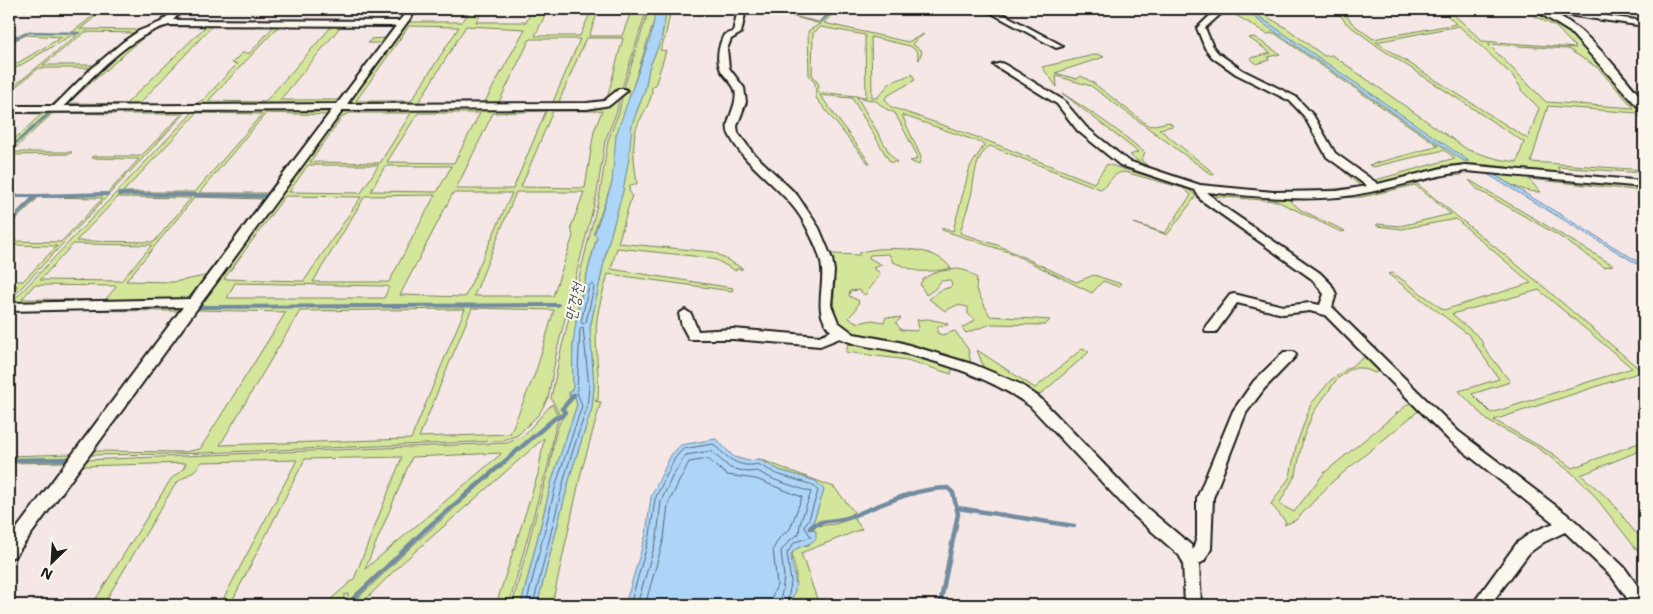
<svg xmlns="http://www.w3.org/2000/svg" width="1653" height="614" viewBox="0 0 1653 614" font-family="'Shantell Sans','Poor Story',sans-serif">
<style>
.green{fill:#d3e69a;stroke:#78815b;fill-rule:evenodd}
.water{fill:#add5f7;stroke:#738b9f}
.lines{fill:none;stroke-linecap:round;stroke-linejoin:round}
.shore{stroke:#566674;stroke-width:1}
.stream-far2{stroke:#738b9f;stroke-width:2.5}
.stream-far1{stroke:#738b9f;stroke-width:4}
.stream{stroke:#738b9f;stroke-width:4.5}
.minor-casing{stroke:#1c1c1c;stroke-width:4}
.tertiary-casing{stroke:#1c1c1c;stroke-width:4}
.minor{fill:#fbf7ec;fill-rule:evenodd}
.tertiary{fill:#fbf7ec;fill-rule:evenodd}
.labels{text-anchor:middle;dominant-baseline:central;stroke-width:4;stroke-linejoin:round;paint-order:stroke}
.water-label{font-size:16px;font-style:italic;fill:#48545e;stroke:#fbf7ec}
</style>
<rect width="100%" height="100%" fill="#f4e7e5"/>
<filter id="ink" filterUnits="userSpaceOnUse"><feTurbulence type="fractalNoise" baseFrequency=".02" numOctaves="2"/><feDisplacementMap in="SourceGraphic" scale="10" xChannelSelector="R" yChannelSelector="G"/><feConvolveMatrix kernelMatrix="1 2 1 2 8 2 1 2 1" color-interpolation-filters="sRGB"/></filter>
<g filter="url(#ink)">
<g class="green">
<path d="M 102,9 L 105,9 L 80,29 L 143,30 L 56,106 L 50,108 L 9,108 L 9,105 L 52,105 L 93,68 L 39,68 L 9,92 L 9,90 L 77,35 L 72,35 L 9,72 L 9,68 L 62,37 L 26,35 L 9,43 L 30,32 L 79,33 L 71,33 ZM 85,32 L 135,33 L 97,65 L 43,65 Z"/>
<path d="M 415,9 L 419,9 L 410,22 L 462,22 L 472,9 L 484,9 L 476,22 L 526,22 L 533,9 L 548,9 L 535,36 L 580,36 L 592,9 L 599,9 L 589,36 L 622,36 L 632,9 L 647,9 L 621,91 L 606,102 L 623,38 L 586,38 L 558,104 L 599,104 L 456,107 L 457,105 L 483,105 L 525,29 L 466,26 L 417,105 L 450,105 L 448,108 L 346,107 ZM 409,26 L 459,27 L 411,101 L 356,101 ZM 530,39 L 580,39 L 552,104 L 498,104 Z"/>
<path d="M 649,9 L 656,9 L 656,15 L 623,118 L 612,183 L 594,232 L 594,235 L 597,236 L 578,307 L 573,346 L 573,388 L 569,393 L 570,398 L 561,408 L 564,413 L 560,416 L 551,398 L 561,350 L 600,193 L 608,140 L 619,112 L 623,91 Z"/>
<path d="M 667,9 L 671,9 L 665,38 L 660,50 L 666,51 L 655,86 L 652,87 C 654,101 638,118 635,133 C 632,150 635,167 637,184 L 630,185 L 629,191 L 632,195 L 618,243 L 714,252 L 743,269 L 736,269 L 736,271 L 716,260 L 702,257 L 617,248 L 611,269 L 733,288 L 732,291 L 608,274 C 604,289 599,304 597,319 C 594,346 600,373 598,400 L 595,401 L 601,402 L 581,473 L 552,605 L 537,605 L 571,473 L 592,408 L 594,387 L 590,328 L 607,248 L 623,191 L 632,124 L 645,90 L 649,68 L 661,40 Z"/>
<path d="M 830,9 L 832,9 L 821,22 L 834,9 L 837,9 L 824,23 L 908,42 L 924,34 L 912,44 L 922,51 L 919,60 L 917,51 L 910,46 L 871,37 L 872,98 L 878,97 L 890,83 L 912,74 L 915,80 L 887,96 L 885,99 L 891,107 L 985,140 L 1094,183 L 1107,164 L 1187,188 L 1196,196 L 1167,235 L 1134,223 L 1165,233 L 1191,195 L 1183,188 L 1124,172 C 1111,173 1110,185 1100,189 L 990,146 C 974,157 975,178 971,196 C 968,208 963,221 960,233 L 1000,246 L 1076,282 L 1094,275 L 1121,284 L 1119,287 L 1103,281 L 1092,293 L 1011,253 L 942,230 L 942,228 L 953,231 L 970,167 L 985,144 L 902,115 L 921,157 L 919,165 L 910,161 L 916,160 L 917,155 L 895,113 L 886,109 L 876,101 L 857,97 L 890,154 L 897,162 L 890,162 L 852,98 L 820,95 L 870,163 L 868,163 L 816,98 L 815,83 L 809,75 L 808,31 L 820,24 L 792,16 L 819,22 ZM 821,27 L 865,35 L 866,97 L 818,92 L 819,85 L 812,74 L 813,33 Z"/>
<path d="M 1226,9 L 1242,9 L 1464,161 L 1468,161 L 1248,9 L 1254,9 L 1288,29 L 1324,56 L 1332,55 L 1468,150 L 1498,159 L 1517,162 L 1524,142 L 1380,48 L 1346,23 L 1336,9 L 1341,9 L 1353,24 L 1373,39 L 1456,24 L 1441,9 L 1448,9 L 1482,41 L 1576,48 L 1556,27 L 1521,9 C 1561,9 1611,76 1637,104 L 1644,114 L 1644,121 L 1637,113 L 1548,106 L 1531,162 L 1644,170 L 1644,173 L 1557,167 L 1563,175 C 1524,172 1482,159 1443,166 C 1421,171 1394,188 1372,181 L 1455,158 L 1444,150 L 1373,167 L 1369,165 L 1439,146 L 1274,33 L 1267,34 ZM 1459,26 L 1512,75 L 1521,88 L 1521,90 L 1539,108 L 1528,139 L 1376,42 ZM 1488,44 L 1568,49 L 1598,68 L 1634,108 L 1546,102 Z"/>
<path d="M 159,24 L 214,24 L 139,104 L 193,105 L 203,100 L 237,64 L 232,63 L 242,53 L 250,53 L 274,26 L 221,26 L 222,24 L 398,25 L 340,105 L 62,107 C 88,77 125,43 159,24 ZM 165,25 L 206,26 L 126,104 L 68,103 L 151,31 ZM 279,26 L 331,27 L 265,102 L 208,101 ZM 341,26 L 393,27 L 385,38 L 371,39 L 368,43 L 382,43 L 338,100 L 280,100 Z"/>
<path d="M 1254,37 L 1280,54 L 1268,57 L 1269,60 L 1257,64 L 1250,58 L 1271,53 L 1249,38 Z"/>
<path d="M 1098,54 L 1104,57 L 1055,73 L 1077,79 L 1081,76 L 1092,82 L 1149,126 L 1169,122 L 1173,126 L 1159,129 L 1215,174 L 1212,175 L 1091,86 L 1056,76 L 1057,87 L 1042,67 Z"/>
<path d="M 1062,93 C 1091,112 1119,130 1145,153 L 1141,160 C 1175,195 1313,194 1360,186 L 1341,169 L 1343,168 L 1364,187 C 1297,197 1185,200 1130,155 L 1138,152 Z"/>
<path d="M 620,94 L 617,111 L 605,141 L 597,193 L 557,350 L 548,398 L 539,414 L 518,435 L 501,441 L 177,454 L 85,455 L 341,112 L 597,107 ZM 546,111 L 513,189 L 456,189 L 493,113 ZM 553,111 L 602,111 L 594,131 L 585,188 L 521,187 ZM 350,113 L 411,113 L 380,163 L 310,162 L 343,116 ZM 418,113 L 480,113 L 454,163 L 387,162 ZM 308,165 L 378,165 L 378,166 L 361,193 L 289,192 ZM 385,166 L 451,166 L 451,167 L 437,192 L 371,191 ZM 516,192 L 584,192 L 571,227 L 573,236 L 553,296 L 474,296 ZM 453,193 L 512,193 L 465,297 L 400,295 ZM 435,195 L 389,282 L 313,282 L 365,196 ZM 285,196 L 361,197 L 304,281 L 224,279 ZM 235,283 L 384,286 L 389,287 L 384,298 L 227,298 ZM 472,308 L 554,310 L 536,371 L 510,434 L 419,437 ZM 465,309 L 411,439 L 220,445 L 300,311 ZM 197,310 L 286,312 L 200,449 L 184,452 L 93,451 L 93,448 Z"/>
<path d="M 119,110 L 115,114 L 53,113 L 11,152 L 72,152 L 70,154 L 9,155 L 9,150 L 50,114 L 9,148 L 9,144 L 42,114 L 9,113 L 9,111 Z"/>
<path d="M 124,110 L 188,110 L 9,301 L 9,296 L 18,286 L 9,285 L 9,281 L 23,281 L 57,246 L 9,245 L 9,241 L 61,242 L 103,198 L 39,197 L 9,226 L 9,222 L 36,196 L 106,195 L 139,159 L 92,158 L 94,156 L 141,156 L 182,114 L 122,114 Z"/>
<path d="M 327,110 L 332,110 L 334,114 L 209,278 L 192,298 L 168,303 L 10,304 L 193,112 ZM 197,113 L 262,114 L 195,192 L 123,192 ZM 266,113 L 327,115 L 267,193 L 199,193 ZM 120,193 L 269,196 L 270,196 L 118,195 ZM 118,197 L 191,198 L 154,242 L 76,241 ZM 195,197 L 263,199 L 205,276 L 174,282 L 126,281 ZM 73,244 L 151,245 L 152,245 L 121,281 L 40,280 ZM 34,285 L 116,286 L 116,287 L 105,300 L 22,299 Z"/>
<path d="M 1488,171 L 1644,188 L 1644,191 L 1529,179 L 1540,192 C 1519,192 1505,181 1488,171 Z"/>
<path d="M 1459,172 L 1462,175 L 1444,176 L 1416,183 L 1538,282 L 1644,373 L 1644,378 L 1638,373 L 1494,420 L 1553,454 L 1572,468 L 1644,441 L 1644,449 L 1581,475 L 1610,500 L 1634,531 L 1644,538 L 1644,559 L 1589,489 L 1571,472 L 1535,446 L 1488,421 L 1459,391 L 1499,379 L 1469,335 L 1388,274 L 1393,273 L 1444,310 L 1531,283 L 1456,219 L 1402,229 L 1377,226 L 1377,224 L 1400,226 L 1451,214 L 1415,185 L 1362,197 L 1289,200 L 1301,210 L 1345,231 L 1341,232 L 1277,201 L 1210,196 L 1208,194 L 1284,198 L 1358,194 ZM 1539,290 L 1632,368 L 1491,413 L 1472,394 L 1510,382 L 1509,380 L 1485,349 L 1480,338 L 1452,314 Z"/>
<path d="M 1469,180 L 1613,265 L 1604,267 L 1559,236 L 1477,189 Z"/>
<path d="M 877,249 C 901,248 935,247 951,268 C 946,270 925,272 919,271 C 914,271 899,264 893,262 L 889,254 L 870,255 L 869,258 L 882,265 L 873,268 L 880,273 L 880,275 L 865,295 L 859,290 L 850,291 L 849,296 L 859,301 L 855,311 L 849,317 L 850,319 L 859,323 L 872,320 L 884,322 L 886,317 L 901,318 L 896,323 L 901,330 L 916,331 L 919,328 L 917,320 L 928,319 L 947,323 L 948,325 L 938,326 L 937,333 L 943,335 L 955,331 L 968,349 L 971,364 L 859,337 L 842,327 L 836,320 L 833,308 L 835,281 L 831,254 L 859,255 L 860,252 Z"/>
<path d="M 958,269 L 967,271 L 977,278 L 976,289 L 990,316 L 1050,320 L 1045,325 L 991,324 L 966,333 L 962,328 L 975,320 L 968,314 L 968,307 L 957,305 L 945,311 L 929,299 L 941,290 L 951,287 L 952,284 L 949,280 L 941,281 L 935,289 L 926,295 L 920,284 C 926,272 945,270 958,269 Z"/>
<path d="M 181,305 L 186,307 L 185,310 L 9,545 L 9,540 L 65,462 L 9,463 L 9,461 L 68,458 L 9,459 L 9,456 L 71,454 L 180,311 L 9,310 L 159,309 L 182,307 L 9,308 Z"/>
<path d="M 848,344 C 884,343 919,356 953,367 L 951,374 L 907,360 L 846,352 Z"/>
<path d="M 1083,348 L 1089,352 L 1041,394 L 1031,395 L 985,371 L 977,350 L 1035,388 Z"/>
<path d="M 1369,354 L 1383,369 L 1375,373 L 1363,368 L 1352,368 L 1337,379 L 1313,413 L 1303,438 L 1296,474 L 1279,504 L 1294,512 L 1324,473 L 1413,400 L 1422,408 L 1332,482 L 1296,520 L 1284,525 L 1286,522 L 1271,504 L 1290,477 L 1296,446 L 1311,404 L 1331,380 Z"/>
<path d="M 575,397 L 577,405 L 552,480 L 521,605 L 512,605 L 545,481 C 555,458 550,433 566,412 L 564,409 Z"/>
<path d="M 552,404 L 558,416 L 435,521 L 351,598 L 352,604 L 412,546 L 556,418 L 559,418 C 550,439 552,461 543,481 L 509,605 L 496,605 L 538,474 L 544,438 L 401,564 L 360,605 L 347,605 L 348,594 L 344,595 L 343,605 L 324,605 L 354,579 L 402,457 L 305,459 L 230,605 L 220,605 L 297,460 L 202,462 L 194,471 L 176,483 L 103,605 L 92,605 L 171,479 L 183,469 L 186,463 L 83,466 L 79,468 L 9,564 L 9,555 L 72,468 L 84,460 L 507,443 L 523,436 ZM 501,453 L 501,454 L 365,569 L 412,457 Z"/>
<path d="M 759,459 L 834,487 L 854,512 L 846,517 L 813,523 L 824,490 L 816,481 L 779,470 Z"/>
<path d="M 854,518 L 862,529 L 801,553 L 819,605 L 790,605 C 791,603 791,601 791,599 C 793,591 796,586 796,576 C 795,558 783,549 809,545 L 816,531 L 813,529 L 816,526 L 835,524 Z"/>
</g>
<g class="water">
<path d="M 656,9 L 667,9 L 661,40 L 649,68 L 645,90 L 632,124 L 629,158 L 623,191 L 607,248 L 590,328 L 594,387 L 592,408 L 571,473 L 537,605 L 521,605 L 552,480 L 577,405 L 575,397 L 569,394 L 573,388 C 573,374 572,360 573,346 C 576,308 588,273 597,236 L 594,235 L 595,232 L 612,183 L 616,135 L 651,36 Z"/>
<path d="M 1242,9 L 1248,9 L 1469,161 L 1464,161 Z"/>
<path d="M 1482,171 L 1488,171 L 1644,265 L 1644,268 Z"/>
<path d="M 716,439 L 734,457 L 749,461 L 759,459 L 779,470 L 816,481 L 824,490 L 813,523 L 808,528 L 816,531 L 816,538 C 810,547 798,544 791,554 C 791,571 801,584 791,600 L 792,603 L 790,605 L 625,605 L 646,534 L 651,497 L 671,455 L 681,445 Z"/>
</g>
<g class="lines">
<g class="shore">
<path d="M 592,284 L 594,287 L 586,322 L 583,324 L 581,322 L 589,286 Z"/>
<path d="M 526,605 L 557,481 L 582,406 L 577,392 L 580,329 L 583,327 L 589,387 L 587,407 L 566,472 L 533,605"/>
<path d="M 630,605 L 650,535 L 655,499 L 675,458 L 683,449 L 713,444 C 727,457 738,469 758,464 L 777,474 L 813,485 L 818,491 L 809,519 L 804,526 L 811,537 L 795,542 L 787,553 L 791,582 L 787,605"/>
<path d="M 637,605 L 657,537 L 661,501 L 673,475 L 686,455 L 711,451 L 730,468 L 748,472 L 757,471 L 775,480 L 811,492 L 800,524 L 799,534 L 790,540 L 781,551 L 784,577 L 780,605"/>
<path d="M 645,605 L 664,538 L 668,504 L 689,462 L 708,459 L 727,475 L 756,479 L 802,497 L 790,529 L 780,537 L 773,549 L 777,585 L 772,597 L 773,605"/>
</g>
<g class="stream-far2">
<path d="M 821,22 L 834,9"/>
<path d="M 9,36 L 20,36 L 9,43"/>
<path d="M 20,36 L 28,32 L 79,33"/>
<path d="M 9,149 L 49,113"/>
</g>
<g class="stream-far1">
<path d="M 119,194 L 268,196"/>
<path d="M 9,196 L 36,196"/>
<path d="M 9,222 L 36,196 L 107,194"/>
<path d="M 197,307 L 558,305"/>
<path d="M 103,309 L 181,307"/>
</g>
<g class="stream">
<path d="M 9,460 L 67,459"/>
<path d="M 958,508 L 1074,526"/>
<path d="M 810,528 C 819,519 835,522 847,518 C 879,506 913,488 948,488 L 953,493 L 958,514 L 940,605"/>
<path d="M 353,599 L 425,530 L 555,418 L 562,416 L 565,412 L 562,409 L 574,395"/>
</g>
<g class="minor-casing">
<g id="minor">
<path d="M 175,9 L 184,9 L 173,20 L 399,21 L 409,9 L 417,9 L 347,104 L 587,103 L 604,101 L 619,89 L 625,89 L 627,91 L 610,105 L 587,109 L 343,110 L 15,556 L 9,558 L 9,539 L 183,307 L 9,311 L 9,303 L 190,299 L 332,110 L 9,112 L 9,106 L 54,106 L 90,70 L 123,42 L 139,31 L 161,22 ZM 169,25 L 396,26 L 337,104 L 64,106 C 91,78 131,34 169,25 Z"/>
<path d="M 738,9 L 746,9 L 741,33 L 731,39 L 727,49 L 729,68 L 744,88 L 746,102 L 737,126 L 738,133 L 753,153 L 797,195 L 819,228 L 832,259 L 834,271 L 831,305 L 838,322 L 854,334 L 899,342 L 975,365 L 1020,384 L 1040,398 L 1141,503 L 1191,545 L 1193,550 L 1197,537 L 1197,498 L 1233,411 L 1254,381 L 1284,352 L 1294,352 L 1296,355 L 1294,358 L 1264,389 L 1246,413 L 1213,498 L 1211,549 L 1204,561 L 1199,564 L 1201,605 L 1185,605 L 1183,562 L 1179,555 L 1131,513 L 1030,406 C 991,378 945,363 899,352 C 880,347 857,347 840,338 L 820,346 L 733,339 L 689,339 L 682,326 L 679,314 L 685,310 L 691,314 L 698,331 L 733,329 L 819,336 L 831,331 C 813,313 824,291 822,269 C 821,256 814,242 808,230 C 790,190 745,169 729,134 C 723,122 739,106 735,90 C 732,82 723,76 720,68 C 716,58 719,44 724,35 L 733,32 Z"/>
<path d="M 984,9 L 994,9 L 1063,46 L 1056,48 Z"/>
<path d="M 1214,9 L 1222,9 L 1224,11 L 1205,28 L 1213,47 L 1218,53 L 1242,70 L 1296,97 L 1313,115 L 1335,153 L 1378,184 L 1442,168 L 1466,165 L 1644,181 L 1644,187 L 1466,171 C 1423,177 1381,193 1338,197 C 1294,201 1250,196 1207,192 L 1221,205 L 1320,273 L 1331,284 L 1336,294 L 1332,307 L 1458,431 L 1573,519 L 1624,567 L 1644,595 L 1644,605 L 1632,605 L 1612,577 L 1565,532 L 1544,542 L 1529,553 L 1490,605 L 1472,605 L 1517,543 L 1532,532 L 1554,523 L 1448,439 L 1325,315 L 1310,311 L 1283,314 L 1237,303 L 1216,332 L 1206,332 L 1205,329 L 1206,326 L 1230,295 L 1234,294 L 1283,306 L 1310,303 L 1320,305 L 1324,294 L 1312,279 L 1201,200 L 1195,190 L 1120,165 L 1078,131 L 1057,104 L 994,65 L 1002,63 L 1063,100 L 1086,127 L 1128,161 L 1200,185 L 1273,192 L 1337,191 L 1367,186 L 1327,157 L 1304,116 L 1290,101 L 1236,74 L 1212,57 L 1205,48 L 1197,28 L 1215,11 Z"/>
<path d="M 1536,9 L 1556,9 L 1644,21 L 1644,26 L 1540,11 Z"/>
</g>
</g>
<g class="tertiary-casing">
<path id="tertiary" d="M 1533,9 C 1572,6 1620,74 1644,100 L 1644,110 L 1640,109 L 1570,32 Z"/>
</g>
<use href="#minor" class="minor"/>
<use href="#tertiary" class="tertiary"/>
</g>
</g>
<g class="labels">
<g class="water-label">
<text transform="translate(574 302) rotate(-78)">만겅천</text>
</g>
</g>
<rect width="1653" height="614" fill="none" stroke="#fbf7ec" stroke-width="30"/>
<rect x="15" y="15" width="1623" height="584" fill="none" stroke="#1c1c1c" stroke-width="2" filter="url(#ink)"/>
<g transform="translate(52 562) rotate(205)" stroke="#fbf7ec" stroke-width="4" paint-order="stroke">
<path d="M0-4L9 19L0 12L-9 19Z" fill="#1c1c1c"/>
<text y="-8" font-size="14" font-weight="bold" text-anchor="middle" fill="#1c1c1c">N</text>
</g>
</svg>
